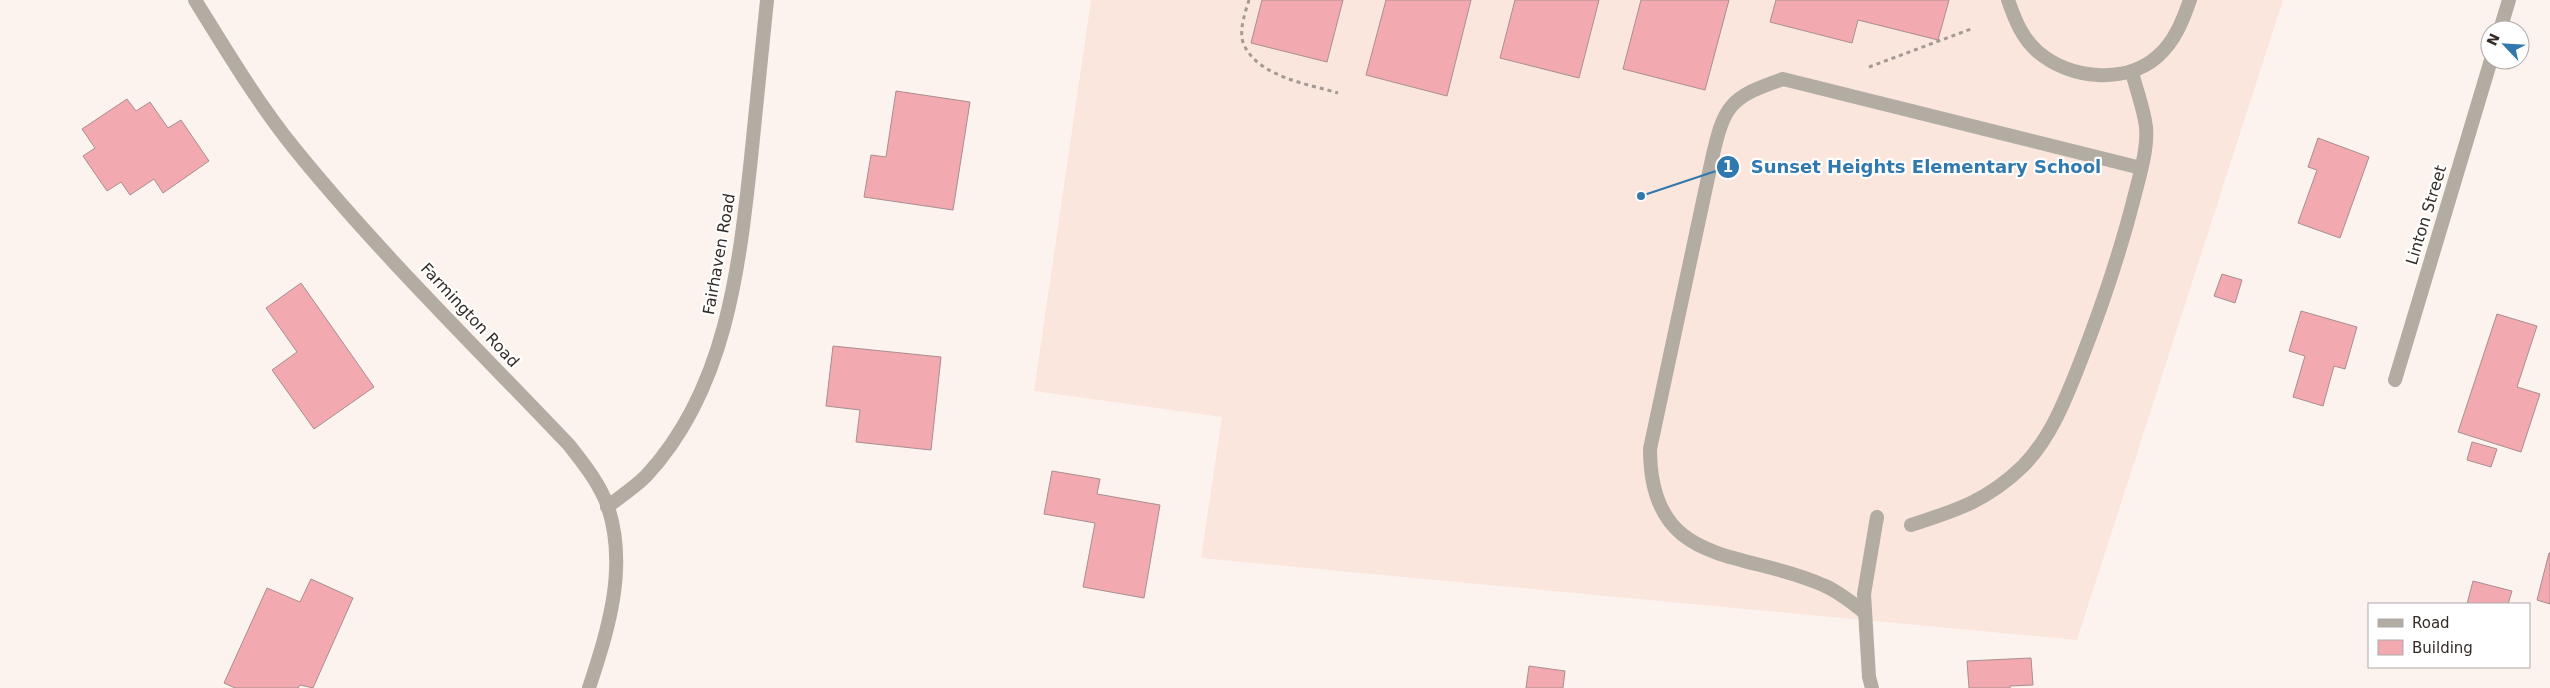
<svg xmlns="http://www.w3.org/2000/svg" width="2550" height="688" viewBox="0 0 2550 688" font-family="'DejaVu Sans',sans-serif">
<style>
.built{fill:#fbe6de}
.building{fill:#f2a9b0;stroke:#a88e90}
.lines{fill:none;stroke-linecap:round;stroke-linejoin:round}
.path{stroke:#a39995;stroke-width:3;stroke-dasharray:4 4;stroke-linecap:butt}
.service{stroke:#b2aca3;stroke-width:14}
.minor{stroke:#b2aca3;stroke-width:14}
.labels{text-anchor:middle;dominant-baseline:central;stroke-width:4.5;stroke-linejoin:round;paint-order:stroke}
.street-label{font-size:16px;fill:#342b27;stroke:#fff}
.leader{fill:none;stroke:#3078ad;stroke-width:2}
.callout-dot{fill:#3078ad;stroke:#fff;stroke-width:2}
.mark-label{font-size:15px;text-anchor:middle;font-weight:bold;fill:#fff}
.callout-label{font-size:18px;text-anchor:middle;font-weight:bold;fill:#3078ad;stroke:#fff;stroke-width:4.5;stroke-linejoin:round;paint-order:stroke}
</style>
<rect width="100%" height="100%" fill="#fdf3ee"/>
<path class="built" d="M 1091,0 L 2283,0 L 2077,640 L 1201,558 L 1222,417 L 1034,391 Z"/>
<g class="building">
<path d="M 1262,0 L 1343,0 L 1327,62 L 1251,43 Z"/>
<path d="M 1386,0 L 1471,0 L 1447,96 L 1366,75 Z"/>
<path d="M 1515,0 L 1599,0 L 1579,78 L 1500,58 Z"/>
<path d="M 1641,0 L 1729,0 L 1705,90 L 1623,69 Z"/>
<path d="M 1776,0 L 1949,0 L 1938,40 L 1858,20 L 1852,43 L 1770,22 Z"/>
<path d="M 896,91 L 970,102 L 953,210 L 864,197 L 871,155 L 886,157 Z"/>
<path d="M 127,99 L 136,111 L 150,102 L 168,128 L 181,120 L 209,161 L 163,193 L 154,179 L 130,195 L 121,182 L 107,191 L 83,156 L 95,148 L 82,129 Z"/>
<path d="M 2318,138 L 2369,157 L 2340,238 L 2298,223 L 2317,170 L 2308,167 Z"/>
<path d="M 2222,274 L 2242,280 L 2235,303 L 2214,296 Z"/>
<path d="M 301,283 L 374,387 L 314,429 L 272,370 L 297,352 L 266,308 Z"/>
<path d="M 2301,311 L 2357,327 L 2345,369 L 2334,366 L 2323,406 L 2293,397 L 2305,356 L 2289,351 Z"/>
<path d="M 2497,314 L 2537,326 L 2517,387 L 2540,394 L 2521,452 L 2458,432 Z"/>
<path d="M 833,346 L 941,357 L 931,450 L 856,442 L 860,410 L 826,406 Z"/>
<path d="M 2472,442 L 2497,449 L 2491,467 L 2467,460 Z"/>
<path d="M 1052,471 L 1100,479 L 1097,494 L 1160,505 L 1144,598 L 1083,587 L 1095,523 L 1044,514 Z"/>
<path d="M 2549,553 L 2550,553 L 2550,604 L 2537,600 Z"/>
<path d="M 311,579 L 353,598 L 313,688 L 300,685 L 298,688 L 235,688 L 224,683 L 267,588 L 300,602 Z"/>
<path d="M 2473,581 L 2512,591 L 2508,604 L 2467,604 Z"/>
<path d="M 2031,658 L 2033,685 L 2010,686 L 2010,688 L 1969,688 L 1967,661 Z"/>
<path d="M 1529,666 L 1565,671 L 1563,688 L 1526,688 Z"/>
</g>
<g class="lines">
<g class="path">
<path d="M 1249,0 C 1245,13 1238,32 1244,45 C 1259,77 1308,84 1338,93"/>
<path d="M 1869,67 L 1971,29"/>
</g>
<g class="service">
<path d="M 2008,0 C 2015,20 2022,38 2038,52 C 2070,79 2126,85 2158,56 C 2175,41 2183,20 2190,0"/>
<path d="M 1911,525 C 1957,510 1987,501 2023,466 C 2051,438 2067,396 2081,360 C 2102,306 2121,250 2135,194 C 2140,174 2148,148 2146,127 C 2144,109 2136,89 2132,72"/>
<path d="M 1864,612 C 1851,602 1838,591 1823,585 C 1744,549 1650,570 1650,449 L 1712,159 C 1724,105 1730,97 1783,79 L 2141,168"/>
</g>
<g class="minor">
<path d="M 195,0 C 226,50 257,102 294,148 C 379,253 477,348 569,445 C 584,464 600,484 608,507 C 628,568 608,630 589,688"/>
<path d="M 2500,30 L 2509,0"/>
<path d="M 2395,380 L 2491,60"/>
<path d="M 607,507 C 620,497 635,487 646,476 C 726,390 739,269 751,158 C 756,105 762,53 767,0"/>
<path d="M 1872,688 L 1869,677 L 1864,594 L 1877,517"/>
</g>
</g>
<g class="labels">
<g class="street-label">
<text transform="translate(2426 215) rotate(-73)">Linton Street</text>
<text transform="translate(719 254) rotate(-80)">Fairhaven Road</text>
<text transform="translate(470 315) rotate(47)">Farmington Road</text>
</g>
</g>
<path class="leader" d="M1641 196L1728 167"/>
<g class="callout-dot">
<circle cx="1641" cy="196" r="5"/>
<circle cx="1728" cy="167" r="12"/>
</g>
<g class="mark-label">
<text x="1728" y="172">1</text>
</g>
<g class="callout-label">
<text x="1926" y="173">Sunset Heights Elementary School</text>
</g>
<rect x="2368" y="603" width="162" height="65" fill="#ffffff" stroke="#aeaaa9"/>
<rect x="2378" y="619" width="25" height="8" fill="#b2aca3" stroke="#aeaaa9"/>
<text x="2412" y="628" font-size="15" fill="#342b27">Road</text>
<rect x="2378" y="640" width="25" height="15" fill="#f2a9b0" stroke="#aeaaa9"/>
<text x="2412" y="653" font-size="15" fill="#342b27">Building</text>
<g transform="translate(2505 45) rotate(295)"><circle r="24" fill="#ffffff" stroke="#aeaaa9"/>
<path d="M0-4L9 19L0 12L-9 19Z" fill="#3078ad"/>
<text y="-8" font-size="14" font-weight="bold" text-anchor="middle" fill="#342b27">N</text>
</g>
</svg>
